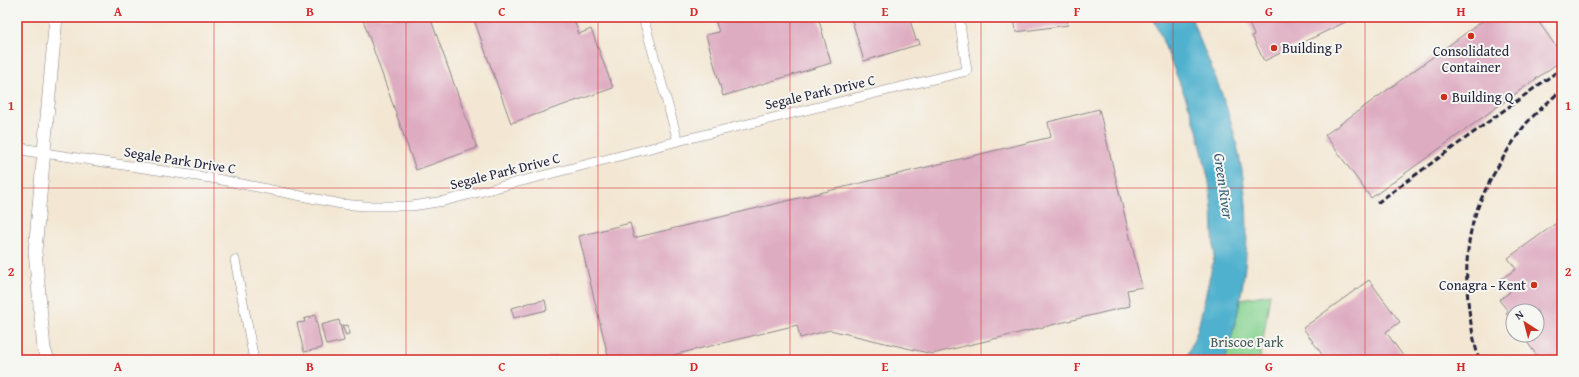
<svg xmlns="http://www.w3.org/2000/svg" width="1579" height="377" viewBox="0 0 1579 377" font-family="'Gentium Book Plus',serif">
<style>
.green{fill:#86d391;stroke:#547a66}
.water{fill:#4fb1ce;stroke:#386a84}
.building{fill:#deacc1}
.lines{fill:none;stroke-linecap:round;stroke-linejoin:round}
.minor-casing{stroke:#8a8487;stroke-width:10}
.tertiary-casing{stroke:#8a8487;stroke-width:12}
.secondary-casing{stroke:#8a8487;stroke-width:14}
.minor{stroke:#fff;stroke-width:9}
.tertiary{stroke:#fff;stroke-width:11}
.secondary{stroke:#fff;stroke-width:13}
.rail{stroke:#22223b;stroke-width:3;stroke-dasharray:6 3;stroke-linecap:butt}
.grid{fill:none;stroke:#d62828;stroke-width:1;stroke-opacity:0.55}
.poi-dot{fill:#c8321e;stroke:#f6f6f2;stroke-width:1.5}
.labels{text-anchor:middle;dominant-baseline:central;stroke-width:4;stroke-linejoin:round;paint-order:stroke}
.poi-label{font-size:14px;fill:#22223b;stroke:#f6f6f2;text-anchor:start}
.street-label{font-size:14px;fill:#22223b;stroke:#f6f6f2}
.park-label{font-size:14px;fill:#405755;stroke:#f6f6f2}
.water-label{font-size:15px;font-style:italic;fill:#345b76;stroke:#f6f6f2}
.neatline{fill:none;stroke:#d62828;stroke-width:1.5}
.grid-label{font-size:13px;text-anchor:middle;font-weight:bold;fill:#d62828}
</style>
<rect width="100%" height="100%" fill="#f6f6f2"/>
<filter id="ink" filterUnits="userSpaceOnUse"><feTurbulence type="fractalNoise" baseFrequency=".025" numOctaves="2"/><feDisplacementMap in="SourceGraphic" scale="8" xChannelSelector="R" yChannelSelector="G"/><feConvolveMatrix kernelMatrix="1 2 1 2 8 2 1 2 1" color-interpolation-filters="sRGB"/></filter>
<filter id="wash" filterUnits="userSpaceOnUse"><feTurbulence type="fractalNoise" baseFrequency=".012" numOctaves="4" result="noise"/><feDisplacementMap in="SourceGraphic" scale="16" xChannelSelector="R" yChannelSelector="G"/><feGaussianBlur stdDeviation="0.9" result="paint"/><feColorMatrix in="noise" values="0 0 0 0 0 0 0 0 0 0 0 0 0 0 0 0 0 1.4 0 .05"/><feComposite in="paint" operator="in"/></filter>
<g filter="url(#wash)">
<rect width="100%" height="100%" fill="#f3e7d3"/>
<g class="green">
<path d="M 17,17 L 22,17 L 17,75 Z"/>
<path d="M 1270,294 L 1260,360 L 1225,360 L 1241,299 Z"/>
</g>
<path class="water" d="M 1153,17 L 1191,17 C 1204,52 1221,86 1231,122 C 1255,208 1251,275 1225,360 L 1186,360 L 1198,328 L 1214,258 L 1212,207 L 1209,182 L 1197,130 L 1189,106 Z"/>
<g id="blocks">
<g class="building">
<path d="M 362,17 L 430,17 L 477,148 L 416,170 Z"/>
<path d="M 473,17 L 573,17 L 579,34 L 591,29 L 613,88 L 511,123 Z"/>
<path d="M 714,17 L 818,17 L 831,63 L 723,96 L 706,35 L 719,32 Z"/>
<path d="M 851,17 L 909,17 L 916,40 L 918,39 L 920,44 L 864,61 Z"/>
<path d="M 1014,17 L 1066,17 L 1068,25 L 1016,32 Z"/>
<path d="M 1246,17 L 1356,17 L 1264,61 L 1252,36 L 1254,35 Z"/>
<path d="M 1488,17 L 1524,17 L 1538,21 L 1562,55 L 1562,60 L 1371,198 L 1325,135 Z"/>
<path d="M 1099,109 L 1142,287 L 1127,290 L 1130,306 L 932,354 L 830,330 L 800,338 L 797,325 L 673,355 L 674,360 L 609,360 L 579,236 L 630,223 L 634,238 L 1051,137 L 1048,122 Z"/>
<path d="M 1562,219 L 1562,360 L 1540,360 L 1522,335 L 1537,335 L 1537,311 L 1513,311 L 1513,323 L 1506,313 L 1508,311 L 1499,300 L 1510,292 L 1501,279 L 1516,269 L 1508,258 Z"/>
<path d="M 1369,280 L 1400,322 L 1386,332 L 1406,360 L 1326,360 L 1303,328 Z"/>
<path d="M 545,300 L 547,310 L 514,318 L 511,308 L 524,305 L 524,304 Z"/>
<path d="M 315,315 L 322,348 L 304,352 L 297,323 L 305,322 L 304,319 Z"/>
<path d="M 339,320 L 344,341 L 326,345 L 321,325 Z"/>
<path d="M 348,325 L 349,334 L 346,335 L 342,326 Z"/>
<path d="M 558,355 L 560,360 L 549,360 L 548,357 Z"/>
</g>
</g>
</g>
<g filter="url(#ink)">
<use href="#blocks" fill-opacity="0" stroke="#8a8487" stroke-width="1"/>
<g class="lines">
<g class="minor-casing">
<g id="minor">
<path d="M 643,17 L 678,141"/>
<path d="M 44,153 L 217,179 L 341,204 L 365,206 L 412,206 L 444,201 L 678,141 L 967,71 L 959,17"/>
<path d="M 235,260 L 254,360"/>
</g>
</g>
<g class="tertiary-casing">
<path id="tertiary" d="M 17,148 L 44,153"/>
</g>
<g class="secondary-casing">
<path id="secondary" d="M 48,360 L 44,349 L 35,251 L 56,17"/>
</g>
<use href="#minor" class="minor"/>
<use href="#tertiary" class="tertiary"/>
<use href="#secondary" class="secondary"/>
<g class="rail">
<path d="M 1377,203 L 1562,68"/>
<path d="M 1479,360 C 1466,312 1460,254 1478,207 C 1488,181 1508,148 1525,125 C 1536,112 1550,101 1562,89"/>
</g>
</g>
</g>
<path class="grid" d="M 214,17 L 214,360M 406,17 L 406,360M 598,17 L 598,360M 790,17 L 790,360M 981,17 L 981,360M 1173,17 L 1173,360M 1365,17 L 1365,360M 17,188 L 1562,188"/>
<g class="poi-dot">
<circle cx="1471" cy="36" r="4"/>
<circle cx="1274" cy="48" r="4"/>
<circle cx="1444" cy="97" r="4"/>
<circle cx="1534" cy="285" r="4"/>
</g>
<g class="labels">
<g class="poi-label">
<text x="1282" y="48">Building P</text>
<text x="1471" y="51" text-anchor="middle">Consolidated<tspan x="1471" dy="16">Container</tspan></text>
<text x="1452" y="97">Building Q</text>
<text x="1526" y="285" text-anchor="end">Conagra - Kent</text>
</g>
<g class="street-label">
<text transform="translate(820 92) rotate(-13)">Segale Park Drive C</text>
<text transform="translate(180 160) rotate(9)">Segale Park Drive C</text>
<text transform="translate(505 171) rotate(-14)">Segale Park Drive C</text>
</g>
<g class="park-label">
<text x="1247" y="342">Briscoe Park</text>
</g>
<g class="water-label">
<text transform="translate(1224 186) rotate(82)">Green River</text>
</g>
</g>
<rect width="1579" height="377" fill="none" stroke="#f6f6f2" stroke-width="44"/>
<g transform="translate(1525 323) rotate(324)"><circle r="19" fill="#f6f6f2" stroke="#a1a1a9"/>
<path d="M0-3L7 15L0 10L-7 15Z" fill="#c8321e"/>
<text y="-6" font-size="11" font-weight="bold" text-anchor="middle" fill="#22223b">N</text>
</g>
<rect x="22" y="22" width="1535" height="333" class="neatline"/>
<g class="grid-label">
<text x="118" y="16">A</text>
<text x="310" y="16">B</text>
<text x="502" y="16">C</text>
<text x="694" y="16">D</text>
<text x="885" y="16">E</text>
<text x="1077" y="16">F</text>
<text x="1269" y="16">G</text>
<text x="1461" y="16">H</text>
<text x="11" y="110">1</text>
<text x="1568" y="110">1</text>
<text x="11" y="276">2</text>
<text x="1568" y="276">2</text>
<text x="118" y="371">A</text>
<text x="310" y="371">B</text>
<text x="502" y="371">C</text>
<text x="694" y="371">D</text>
<text x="885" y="371">E</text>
<text x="1077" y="371">F</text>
<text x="1269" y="371">G</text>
<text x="1461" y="371">H</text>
</g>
</svg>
